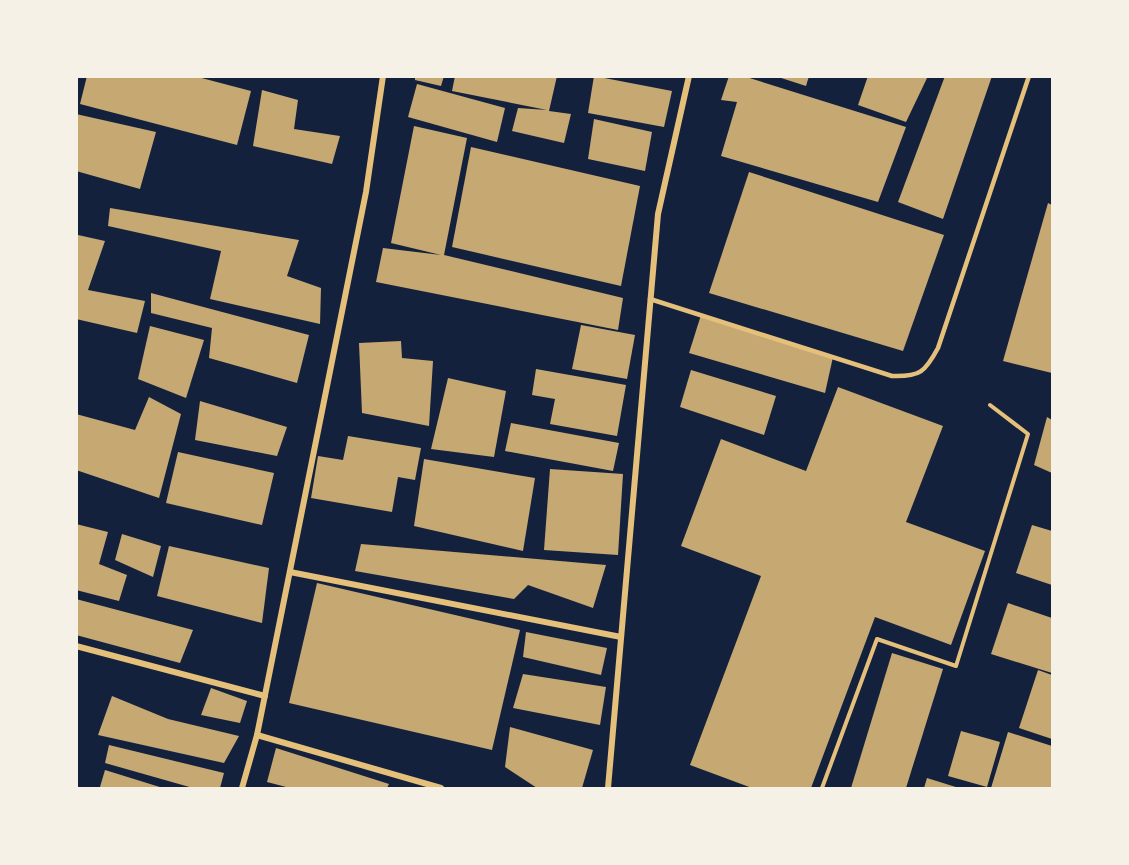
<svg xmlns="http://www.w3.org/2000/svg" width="1129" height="865" viewBox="0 0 1129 865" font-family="'Noto Sans',sans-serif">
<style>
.building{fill:#c6a872}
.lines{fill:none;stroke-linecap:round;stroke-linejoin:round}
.path{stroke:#e5c07b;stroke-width:4}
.service{stroke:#e5c07b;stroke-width:4.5}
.minor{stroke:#e5c07b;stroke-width:6}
</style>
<rect width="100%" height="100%" fill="#14213d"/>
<g class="building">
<path d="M 87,76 L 194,76 L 251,91 L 237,145 L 80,104 Z"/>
<path d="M 415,76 L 444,76 L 441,86 L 415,80 Z"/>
<path d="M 455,76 L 557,76 L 549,111 L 571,114 L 564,143 L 512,131 L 518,108 L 547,110 L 452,91 Z"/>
<path d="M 594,76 L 672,91 L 664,127 L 588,113 Z"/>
<path d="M 729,76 L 743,76 L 906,127 L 878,202 L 721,156 L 737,102 L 721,100 Z"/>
<path d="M 775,76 L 809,76 L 806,86 Z"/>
<path d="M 868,76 L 928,76 L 906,122 L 858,105 Z"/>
<path d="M 945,76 L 992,76 L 943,219 L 898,202 Z"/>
<path d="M 417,84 L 505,108 L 497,142 L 408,117 Z"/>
<path d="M 262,90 L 298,100 L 294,129 L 340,136 L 332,164 L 253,146 Z"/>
<path d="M 76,114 L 156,132 L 140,189 L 76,171 Z"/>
<path d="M 594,119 L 652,132 L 645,171 L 588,159 Z"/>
<path d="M 414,126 L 467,138 L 444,255 L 623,298 L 618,330 L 376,282 L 383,248 L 441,255 L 391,243 Z"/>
<path d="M 471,147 L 640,186 L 621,286 L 452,247 Z"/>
<path d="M 749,172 L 944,235 L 903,351 L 709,293 Z"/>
<path d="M 1048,203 L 1052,205 L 1052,373 L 1003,361 Z"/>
<path d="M 110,208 L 299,240 L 287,276 L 321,288 L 320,324 L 210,299 L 221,251 L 108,226 Z"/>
<path d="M 78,235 L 105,241 L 88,290 L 145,301 L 137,333 L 76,319 Z"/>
<path d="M 151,293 L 309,335 L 297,383 L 209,358 L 212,328 L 151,313 Z"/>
<path d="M 701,315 L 833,357 L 825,393 L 689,353 Z"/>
<path d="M 581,325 L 635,335 L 627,379 L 572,369 Z"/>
<path d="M 150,326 L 204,340 L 186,398 L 138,379 Z"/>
<path d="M 401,341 L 402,358 L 433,361 L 429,426 L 362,413 L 359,343 Z"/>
<path d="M 536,369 L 626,385 L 617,436 L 550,424 L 555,399 L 532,395 Z"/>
<path d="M 691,370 L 776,396 L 764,435 L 680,407 Z"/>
<path d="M 448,378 L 506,391 L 494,457 L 431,449 Z"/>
<path d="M 838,387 L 943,426 L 906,522 L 985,551 L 951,645 L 875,617 L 811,788 L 752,788 L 690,765 L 761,576 L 681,546 L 721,439 L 806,471 Z"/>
<path d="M 149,397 L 181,414 L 159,498 L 76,470 L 76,414 L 135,430 Z"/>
<path d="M 200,401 L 287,427 L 277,456 L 195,440 Z"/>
<path d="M 1047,417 L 1052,420 L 1052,473 L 1034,465 Z"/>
<path d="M 511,423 L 619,443 L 613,471 L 505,451 Z"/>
<path d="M 348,436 L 421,448 L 415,480 L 398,477 L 392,512 L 311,498 L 318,456 L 343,460 Z"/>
<path d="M 178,452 L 274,473 L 262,525 L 166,503 Z"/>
<path d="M 424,459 L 535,478 L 523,551 L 414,526 Z"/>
<path d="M 550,469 L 623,474 L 618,555 L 544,550 Z"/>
<path d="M 76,524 L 108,532 L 99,564 L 127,575 L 119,601 L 76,590 Z"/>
<path d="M 1032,525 L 1052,531 L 1052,585 L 1016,573 Z"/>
<path d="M 122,534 L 161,546 L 153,577 L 115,560 Z"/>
<path d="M 361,544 L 606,565 L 593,608 L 528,585 L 514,599 L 355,571 Z"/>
<path d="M 169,546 L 269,568 L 262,623 L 157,596 Z"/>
<path d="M 317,583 L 520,630 L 492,750 L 289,703 Z"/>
<path d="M 76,599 L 193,630 L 180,663 L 76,635 Z"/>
<path d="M 1008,603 L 1052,618 L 1052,673 L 991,654 Z"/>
<path d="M 526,632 L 607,648 L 601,675 L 523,657 Z"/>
<path d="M 892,653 L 943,669 L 906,788 L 851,788 Z"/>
<path d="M 1038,670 L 1052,675 L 1052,739 L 1019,728 Z"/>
<path d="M 523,674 L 606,687 L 600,725 L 513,708 Z"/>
<path d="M 211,688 L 247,701 L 240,723 L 201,715 Z"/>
<path d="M 112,696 L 168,719 L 239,736 L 224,763 L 98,735 Z"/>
<path d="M 510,727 L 593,750 L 582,788 L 537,788 L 505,767 Z"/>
<path d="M 961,731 L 1000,742 L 987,787 L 948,776 Z"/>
<path d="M 1008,732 L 1052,746 L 1052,788 L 991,788 Z"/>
<path d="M 109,745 L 224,773 L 220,788 L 193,788 L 105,763 Z"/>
<path d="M 276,748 L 389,784 L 387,788 L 290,788 L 267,782 Z"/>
<path d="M 105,770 L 163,788 L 104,788 L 100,787 Z"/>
<path d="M 927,778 L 959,788 L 924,788 Z"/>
</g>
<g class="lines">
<path class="path" d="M 822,788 L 877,639 L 956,666 L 1028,434 L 990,405"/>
<path class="service" d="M 650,299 L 892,376 C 920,377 925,372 938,348 L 1029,76"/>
<g class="minor">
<path d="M 290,572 L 621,637"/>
<path d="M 76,646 L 265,696"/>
<path d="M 257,735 L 441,788"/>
<path d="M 242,788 L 257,735 L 366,192 L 383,76"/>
<path d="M 608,788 L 658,214 L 689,76"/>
</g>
</g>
<rect width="1129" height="865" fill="none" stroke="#f6f1e7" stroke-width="156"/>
</svg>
